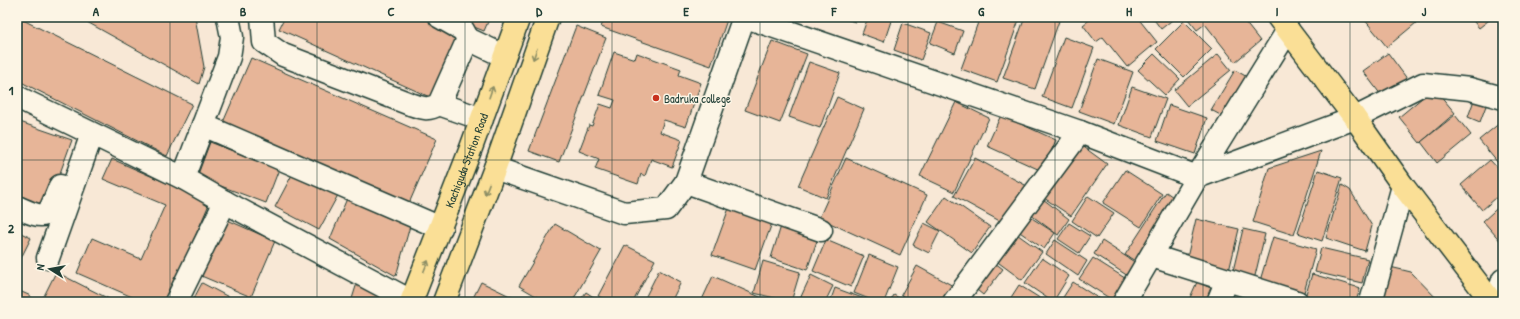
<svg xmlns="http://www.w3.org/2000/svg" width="1520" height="319" viewBox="0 0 1520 319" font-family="'Patrick Hand',sans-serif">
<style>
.building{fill:#e7b598;stroke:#1f3d34}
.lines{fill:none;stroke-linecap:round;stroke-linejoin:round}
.minor-casing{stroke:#1f3d34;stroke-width:25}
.major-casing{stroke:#1f3d34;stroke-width:25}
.minor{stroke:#fcf5e5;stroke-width:22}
.major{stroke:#fadf96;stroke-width:22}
.oneway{stroke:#8c8e65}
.grid{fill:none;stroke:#1f3d34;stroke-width:1;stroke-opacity:0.55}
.poi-dot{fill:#c8321e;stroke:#fcf5e5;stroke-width:1.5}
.labels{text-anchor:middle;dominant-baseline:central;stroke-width:3;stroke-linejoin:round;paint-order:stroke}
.poi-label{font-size:12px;fill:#1f3d34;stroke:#fcf5e5;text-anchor:start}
.street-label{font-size:12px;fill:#1f3d34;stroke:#fcf5e5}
.neatline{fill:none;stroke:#1f3d34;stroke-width:1.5}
.grid-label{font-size:13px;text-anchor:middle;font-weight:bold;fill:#1f3d34}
</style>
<rect width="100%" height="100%" fill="#f8e8d6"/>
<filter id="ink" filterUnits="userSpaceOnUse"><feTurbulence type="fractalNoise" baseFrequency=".025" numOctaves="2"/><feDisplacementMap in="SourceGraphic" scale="8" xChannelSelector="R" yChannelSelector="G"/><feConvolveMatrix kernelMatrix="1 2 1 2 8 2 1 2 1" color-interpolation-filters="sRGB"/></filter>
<g filter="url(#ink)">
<g class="building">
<path d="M 17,17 L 192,104 L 167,156 L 17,80 Z"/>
<path d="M 78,17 L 195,17 L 204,67 L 199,84 Z"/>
<path d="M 285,17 L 427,17 L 463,34 L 434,99 L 279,29 Z"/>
<path d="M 449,17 L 490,17 L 484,31 Z"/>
<path d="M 605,17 L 728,17 L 711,66 L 601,27 Z"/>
<path d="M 840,17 L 857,17 L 855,22 Z"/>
<path d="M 868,17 L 892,18 L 884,42 L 862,34 Z"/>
<path d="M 980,17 L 1020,17 L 997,82 L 961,69 Z"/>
<path d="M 1025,17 L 1048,17 L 1059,21 L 1035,89 L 1003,78 Z"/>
<path d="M 1093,17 L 1137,17 L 1157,42 L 1127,67 L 1103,37 L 1096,42 L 1083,25 Z"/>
<path d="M 1152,17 L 1176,17 L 1161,29 Z"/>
<path d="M 1190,17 L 1241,17 L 1260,41 L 1235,62 L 1205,24 L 1197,30 L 1188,19 Z"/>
<path d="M 1367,17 L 1410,17 L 1416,23 L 1387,47 L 1364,19 Z"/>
<path d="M 1470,17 L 1493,17 L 1479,28 Z"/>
<path d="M 1184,21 L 1212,49 L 1184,77 L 1156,49 Z"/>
<path d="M 938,22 L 963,31 L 955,53 L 930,43 Z"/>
<path d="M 903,23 L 931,33 L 921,60 L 894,50 Z"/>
<path d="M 576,26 L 606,38 L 559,162 L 529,151 Z"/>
<path d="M 1064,37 L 1094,48 L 1072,108 L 1042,97 Z"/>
<path d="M 772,41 L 807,54 L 780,123 L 745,110 Z"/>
<path d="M 614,52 L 635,59 L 637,53 L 681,69 L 679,75 L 701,83 L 686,127 L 664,120 L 660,132 L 682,140 L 672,167 L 651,159 L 645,176 L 641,174 L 638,184 L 595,169 L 599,159 L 579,151 L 589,125 L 592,126 L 600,104 L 612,108 L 615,100 L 599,95 Z"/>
<path d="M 1388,53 L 1408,80 L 1384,99 L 1363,71 Z"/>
<path d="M 1154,54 L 1180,79 L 1165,95 L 1138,70 Z"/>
<path d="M 1218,54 L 1231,70 L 1187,106 L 1174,90 Z"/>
<path d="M 251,58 L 437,139 L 407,208 L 221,127 Z"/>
<path d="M 1098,59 L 1133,72 L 1114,124 L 1079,111 Z"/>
<path d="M 809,62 L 840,73 L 820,128 L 789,117 Z"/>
<path d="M 1235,70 L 1249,78 L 1226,118 L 1211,110 Z"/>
<path d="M 1132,87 L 1166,99 L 1152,137 L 1119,125 Z"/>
<path d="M 1434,88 L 1455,113 L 1420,143 L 1399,117 Z"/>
<path d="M 837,97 L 864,109 L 826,198 L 798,186 Z"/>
<path d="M 1474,100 L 1487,103 L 1480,122 L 1468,117 Z"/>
<path d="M 956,102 L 989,118 L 954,192 L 920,176 Z"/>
<path d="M 1169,105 L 1207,118 L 1195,154 L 1157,141 Z"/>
<path d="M 1001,115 L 1056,140 L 1042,171 L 987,146 Z"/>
<path d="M 1455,115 L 1471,135 L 1437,163 L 1421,142 Z"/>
<path d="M 17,121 L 72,140 L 47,209 L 17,198 Z"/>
<path d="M 1501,122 L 1503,125 L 1503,169 L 1479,140 Z"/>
<path d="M 210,142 L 279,169 L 266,203 L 197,177 Z"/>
<path d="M 1081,145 L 1107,164 L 1071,216 L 1044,198 Z"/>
<path d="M 1321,151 L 1294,235 L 1253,222 L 1269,168 Z"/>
<path d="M 846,158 L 927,195 L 900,255 L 819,218 Z"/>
<path d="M 975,158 L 1027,186 L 1007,225 L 954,196 Z"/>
<path d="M 112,159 L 210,202 L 167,302 L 138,302 L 139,300 L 77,273 L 92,238 L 141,259 L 165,205 L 103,179 Z"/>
<path d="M 1490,160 L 1503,174 L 1503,192 L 1482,210 L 1461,185 Z"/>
<path d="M 1125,170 L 1162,194 L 1141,227 L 1103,203 Z"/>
<path d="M 1318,170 L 1342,178 L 1322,241 L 1298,233 Z"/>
<path d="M 294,171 L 338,195 L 319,230 L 275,207 Z"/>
<path d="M 1342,185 L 1350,190 L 1372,226 L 1365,251 L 1326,238 Z"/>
<path d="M 1166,192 L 1179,201 L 1139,263 L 1125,255 Z"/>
<path d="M 348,196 L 410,226 L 396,276 L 330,239 Z"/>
<path d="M 946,196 L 990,227 L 972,253 L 928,222 Z"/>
<path d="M 1039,196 L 1069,219 L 1058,235 L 1027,212 Z"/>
<path d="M 1088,196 L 1114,213 L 1097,238 L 1072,221 Z"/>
<path d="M 1503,203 L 1503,244 L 1483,221 Z"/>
<path d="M 729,208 L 772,223 L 755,270 L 712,255 Z"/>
<path d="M 1024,213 L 1055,233 L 1044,249 L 1014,228 Z"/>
<path d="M 223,218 L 275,241 L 251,297 L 199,275 Z"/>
<path d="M 1196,219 L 1239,229 L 1229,271 L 1186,262 Z"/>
<path d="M 924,223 L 940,231 L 929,253 L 913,245 Z"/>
<path d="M 1069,223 L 1090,236 L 1079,253 L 1058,239 Z"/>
<path d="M 555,224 L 601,251 L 572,302 L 546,302 L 519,286 Z"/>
<path d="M 781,226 L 818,238 L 807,270 L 771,258 Z"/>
<path d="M 1243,229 L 1265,234 L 1254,280 L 1232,275 Z"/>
<path d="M 17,231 L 31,238 L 17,266 Z"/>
<path d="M 1014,232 L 1042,252 L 1022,280 L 995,260 Z"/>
<path d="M 1273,237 L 1316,249 L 1303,296 L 1259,284 Z"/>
<path d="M 826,240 L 864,256 L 851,287 L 813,271 Z"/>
<path d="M 1055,240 L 1087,261 L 1078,276 L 1046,254 Z"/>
<path d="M 1102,241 L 1136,263 L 1128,276 L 1094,254 Z"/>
<path d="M 625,245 L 655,260 L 633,302 L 610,302 L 598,296 Z"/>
<path d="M 1321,248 L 1368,259 L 1362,283 L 1315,272 Z"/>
<path d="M 869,255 L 898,267 L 884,302 L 877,302 L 854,293 Z"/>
<path d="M 1042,258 L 1069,276 L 1053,302 L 1025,283 Z"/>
<path d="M 1093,258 L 1128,280 L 1114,301 L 1079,279 Z"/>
<path d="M 991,260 L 1003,269 L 983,295 L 972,286 Z"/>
<path d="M 763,261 L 800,272 L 791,302 L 754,293 Z"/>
<path d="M 917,266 L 955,287 L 946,302 L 914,302 L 901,295 Z"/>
<path d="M 1390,267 L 1411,272 L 1440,302 L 1381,302 Z"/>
<path d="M 659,270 L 681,282 L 671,302 L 643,302 Z"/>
<path d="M 56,272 L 115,302 L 41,302 Z"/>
<path d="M 1312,274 L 1360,288 L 1356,302 L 1323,302 L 1305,297 Z"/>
<path d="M 811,275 L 833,286 L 825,302 L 799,301 Z"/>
<path d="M 713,276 L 771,302 L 701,302 Z"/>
<path d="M 481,282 L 518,300 L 517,302 L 471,302 Z"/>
<path d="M 1073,282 L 1104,302 L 1060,302 Z"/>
<path d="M 1197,282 L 1213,289 L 1207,302 L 1188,302 Z"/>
<path d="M 202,283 L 238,302 L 192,302 Z"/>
<path d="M 357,283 L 383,298 L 382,302 L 351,302 Z"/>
<path d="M 1019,285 L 1046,302 L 1008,302 Z"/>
<path d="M 835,288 L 873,302 L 830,302 Z"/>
<path d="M 17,290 L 31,296 L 28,302 L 17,302 Z"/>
<path d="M 586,292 L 601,302 L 579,302 Z"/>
<path d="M 894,295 L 905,302 L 890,302 Z"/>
</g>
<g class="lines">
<g class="minor-casing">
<g id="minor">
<path d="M 262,17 L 264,42 L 283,55 L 410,104 C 422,108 428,111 439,104 L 468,39"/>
<path d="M 440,17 L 463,30 L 468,39 L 504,56"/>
<path d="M 746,17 L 1080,132 L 1197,177 L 1355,118 L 1423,84 L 1470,89 L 1503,98"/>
<path d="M 17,97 L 183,178 L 225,202 L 411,301"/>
<path d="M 439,104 L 482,119"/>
<path d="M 203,125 L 441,228"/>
<path d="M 495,168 L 624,213 L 666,209 L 686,182 L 744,17"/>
<path d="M 183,178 L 229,57 L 232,37 L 228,17"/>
<path d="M 686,182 L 821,230"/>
<path d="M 17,207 C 50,222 47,217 60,186"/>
<path d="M 1152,256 L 1297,302"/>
<path d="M 48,258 L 92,134"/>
<path d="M 176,302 L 225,202"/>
<path d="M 954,302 L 1080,132"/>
<path d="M 1124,302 L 1197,177 L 1288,30"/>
<path d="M 1218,302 L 1227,280"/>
<path d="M 1371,302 L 1403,186"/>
<path d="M 1496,302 L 1503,280"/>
</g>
</g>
<g class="major-casing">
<g id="major">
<path d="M 1278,17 L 1355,118 L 1403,186 L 1492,302"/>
<path id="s1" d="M 411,302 L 471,148 L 519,17"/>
<path d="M 444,302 L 495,168 L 548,17"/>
</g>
</g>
<use href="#minor" class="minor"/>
<use href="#major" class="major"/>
</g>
<defs><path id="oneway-shaft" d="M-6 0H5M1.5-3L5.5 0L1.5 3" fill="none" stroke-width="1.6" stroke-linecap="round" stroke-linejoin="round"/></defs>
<g class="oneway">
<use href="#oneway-shaft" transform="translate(535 54) rotate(109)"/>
<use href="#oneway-shaft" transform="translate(491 92) rotate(-71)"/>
<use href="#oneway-shaft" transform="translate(487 189) rotate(111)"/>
<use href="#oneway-shaft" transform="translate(426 266) rotate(-68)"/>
</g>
</g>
<path class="grid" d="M 170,17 L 170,302M 317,17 L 317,302M 465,17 L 465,302M 612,17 L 612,302M 760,17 L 760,302M 908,17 L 908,302M 1055,17 L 1055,302M 1203,17 L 1203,302M 1350,17 L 1350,302M 17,160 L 1503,160"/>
<circle class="poi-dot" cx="656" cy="98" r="4"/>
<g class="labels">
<g class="poi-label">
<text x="664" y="98">Badruka college</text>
</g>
<g class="street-label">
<text stroke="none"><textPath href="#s1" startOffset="152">Kachiguda Station Road</textPath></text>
</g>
</g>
<rect width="1520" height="319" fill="none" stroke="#fcf5e5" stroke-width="44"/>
<g transform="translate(50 269) rotate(281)" stroke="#fcf5e5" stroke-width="3" paint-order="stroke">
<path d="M0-3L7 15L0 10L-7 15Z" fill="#1f3d34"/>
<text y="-6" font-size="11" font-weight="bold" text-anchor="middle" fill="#1f3d34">N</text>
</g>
<rect x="22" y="22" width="1476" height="275" class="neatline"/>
<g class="grid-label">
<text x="96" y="16">A</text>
<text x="243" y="16">B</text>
<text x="391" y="16">C</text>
<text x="539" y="16">D</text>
<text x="686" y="16">E</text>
<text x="834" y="16">F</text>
<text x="981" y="16">G</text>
<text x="1129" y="16">H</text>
<text x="1277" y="16">I</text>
<text x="1424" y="16">J</text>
<text x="11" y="95">1</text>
<text x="11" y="233">2</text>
</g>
</svg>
